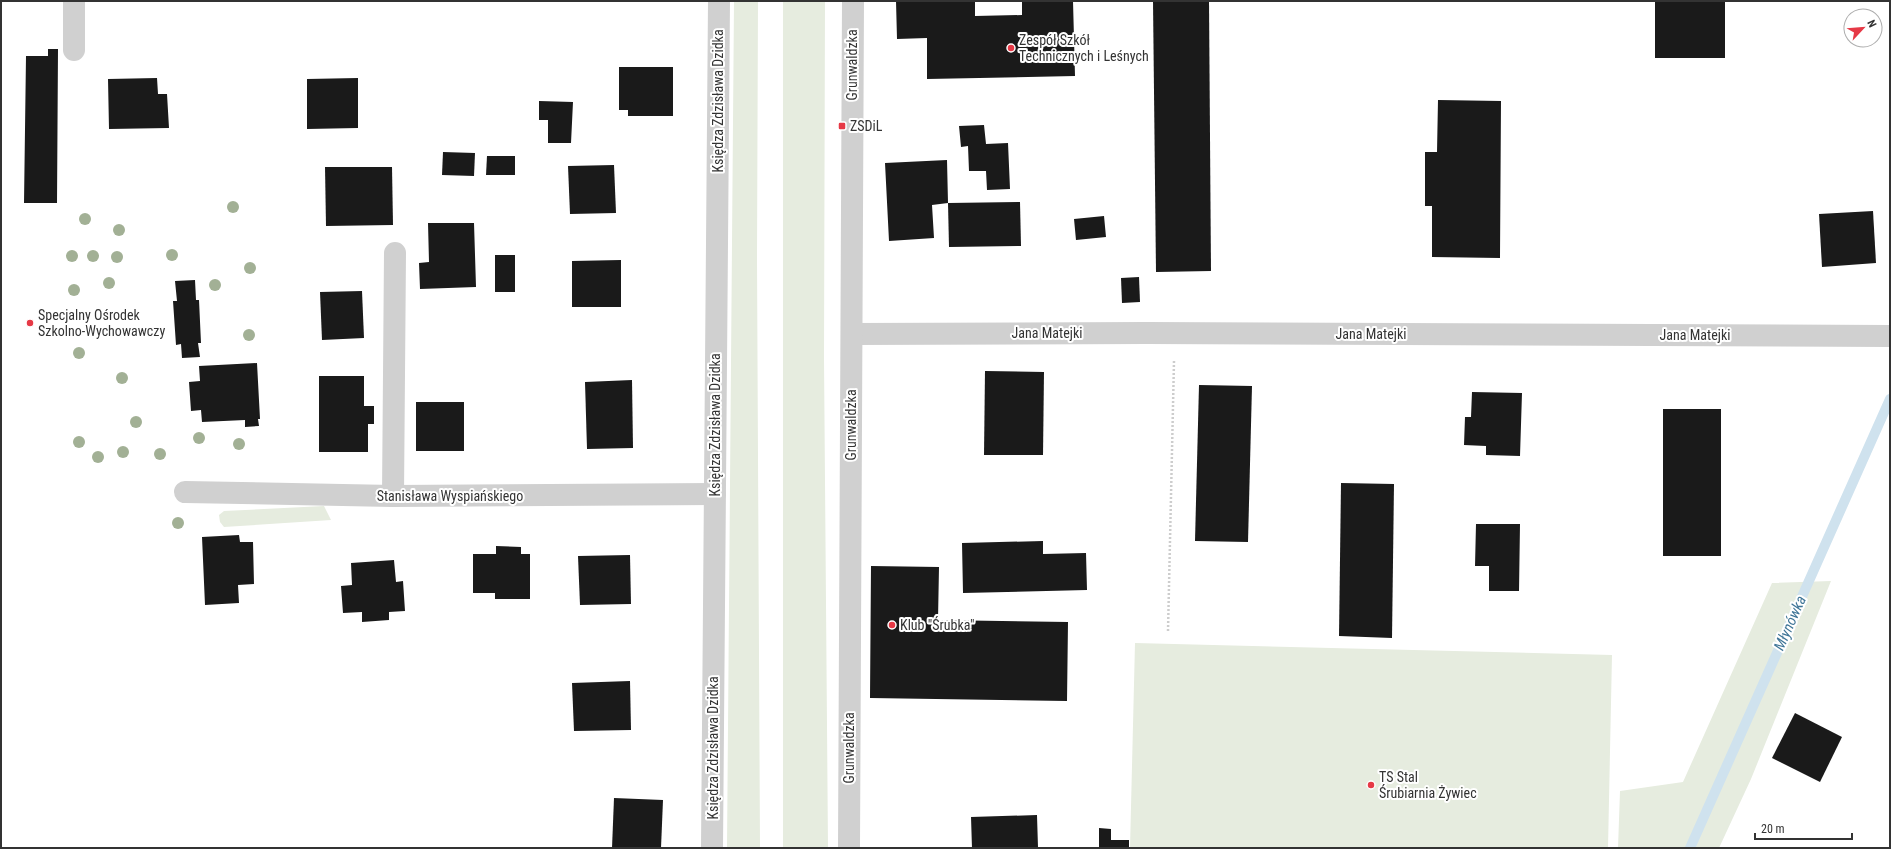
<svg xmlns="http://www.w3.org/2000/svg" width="1891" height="849" viewBox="0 0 1891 849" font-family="'Roboto Condensed',sans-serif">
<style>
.green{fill:#e6ecdf}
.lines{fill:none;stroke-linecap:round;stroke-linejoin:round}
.stream{stroke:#cfe2ee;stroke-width:10}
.building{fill:#1a1a1a}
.path{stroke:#cdcdcd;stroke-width:2.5;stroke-dasharray:2 2;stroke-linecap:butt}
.minor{stroke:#d0d0d0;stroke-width:22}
.tree{fill:#a2b095}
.poi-dot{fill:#e63946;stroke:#fff;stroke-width:1.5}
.labels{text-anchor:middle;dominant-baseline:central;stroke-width:4;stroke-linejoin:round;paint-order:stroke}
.poi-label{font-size:14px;fill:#333;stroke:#fff;text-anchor:start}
.street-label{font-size:14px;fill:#333;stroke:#fff}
.water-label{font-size:15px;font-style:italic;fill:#3f7597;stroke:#fff}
</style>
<rect width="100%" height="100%" fill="#fff"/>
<g class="green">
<path d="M 734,1 L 758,1 L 757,260 L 760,848 L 727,848 Z"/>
<path d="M 783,1 L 825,1 L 824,359 L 828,848 L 783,848 Z"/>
<path d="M 324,506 L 331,520 L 224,527 L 220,522 L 219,515 L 224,511 Z"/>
<path d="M 1831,581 L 1751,779 L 1719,848 L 1618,848 L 1620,791 L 1683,782 L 1772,583 Z"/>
<path d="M 1135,643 L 1612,655 L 1608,848 L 1130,848 Z"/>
</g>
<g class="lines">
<path class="stream" d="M 1690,848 L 1890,399"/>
</g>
<g class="building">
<path d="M 896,1 L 975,1 L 975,16 L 1022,15 L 1022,1 L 1073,1 L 1075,76 L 927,79 L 927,38 L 897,39 Z"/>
<path d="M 1153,1 L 1209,1 L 1211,271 L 1156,272 Z"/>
<rect x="1655" y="1" width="70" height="57"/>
<path d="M 48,49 L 58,49 L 57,203 L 24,203 L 26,56 L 48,56 Z"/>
<path d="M 619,67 L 673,67 L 673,116 L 628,116 L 628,110 L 619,110 Z"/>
<path d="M 157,78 L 158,94 L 167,94 L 169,128 L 109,129 L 108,79 Z"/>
<path d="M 358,78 L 358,128 L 307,129 L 307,79 Z"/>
<path d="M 1438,100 L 1501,101 L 1500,258 L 1432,257 L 1432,206 L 1425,206 L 1425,152 L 1437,152 Z"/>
<path d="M 539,101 L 573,102 L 571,143 L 548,143 L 548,120 L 539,120 Z"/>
<path d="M 984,125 L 986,144 L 1008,143 L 1010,189 L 987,190 L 986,171 L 969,171 L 968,146 L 961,147 L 959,126 Z"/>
<path d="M 443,152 L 475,153 L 474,176 L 442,175 Z"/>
<path d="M 487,156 L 515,156 L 515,175 L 486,175 Z"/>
<path d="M 947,160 L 948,203 L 932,205 L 934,238 L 889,241 L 885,163 Z"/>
<path d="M 614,165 L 616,213 L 570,214 L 568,166 Z"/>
<path d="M 325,167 L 392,167 L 393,225 L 326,226 Z"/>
<path d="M 1020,202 L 1021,246 L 949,247 L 948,203 Z"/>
<path d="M 1873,211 L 1876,263 L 1822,267 L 1819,214 Z"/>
<path d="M 1104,216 L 1106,237 L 1076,240 L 1074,219 Z"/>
<path d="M 428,223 L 474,223 L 476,287 L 420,289 L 419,263 L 429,262 Z"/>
<rect x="495" y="255" width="20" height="37"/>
<path d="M 621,260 L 621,307 L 572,307 L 572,261 Z"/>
<path d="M 1139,277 L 1140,302 L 1122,303 L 1121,278 Z"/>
<path d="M 195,280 L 196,300 L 199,300 L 201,343 L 198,343 L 200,357 L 182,358 L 181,344 L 176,345 L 173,301 L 177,301 L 175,281 Z"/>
<path d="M 362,291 L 364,338 L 322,340 L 320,292 Z"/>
<path d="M 257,363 L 260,419 L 258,419 L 259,426 L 245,427 L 245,420 L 202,422 L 201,410 L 191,411 L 189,382 L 200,381 L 199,366 Z"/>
<path d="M 985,371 L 1044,372 L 1043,455 L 984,455 Z"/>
<path d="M 319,376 L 364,376 L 364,406 L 374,406 L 374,424 L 368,424 L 368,452 L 319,452 Z"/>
<path d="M 632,380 L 633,448 L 587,449 L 585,382 Z"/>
<path d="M 1199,385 L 1252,386 L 1248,542 L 1195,541 Z"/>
<path d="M 1472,392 L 1522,393 L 1520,456 L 1486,455 L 1486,446 L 1464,445 L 1465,417 L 1471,417 Z"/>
<rect x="416" y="402" width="48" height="49"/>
<rect x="1663" y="409" width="58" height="147"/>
<path d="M 1341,483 L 1394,484 L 1392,638 L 1339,636 Z"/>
<path d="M 1476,524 L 1520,524 L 1519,591 L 1489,591 L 1489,566 L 1475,566 Z"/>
<path d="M 239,535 L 240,542 L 253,542 L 254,584 L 238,585 L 239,603 L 205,605 L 202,537 Z"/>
<path d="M 1043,541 L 1043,554 L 1086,553 L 1087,590 L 963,593 L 962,543 Z"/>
<path d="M 496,546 L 521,547 L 521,554 L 530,554 L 530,599 L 495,599 L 495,593 L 473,593 L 473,554 L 496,554 Z"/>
<path d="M 630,555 L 631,604 L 580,605 L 578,556 Z"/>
<path d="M 394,560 L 396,582 L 403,581 L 405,611 L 389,612 L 389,620 L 362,622 L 362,612 L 343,613 L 341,586 L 352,585 L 351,563 Z"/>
<path d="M 871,566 L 939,567 L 938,620 L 1068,622 L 1067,701 L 870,698 Z"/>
<path d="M 630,681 L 631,730 L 574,731 L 572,683 Z"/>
<path d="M 1795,713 L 1842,737 L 1820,782 L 1772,758 Z"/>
<path d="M 614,798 L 663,800 L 661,848 L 612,848 Z"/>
<path d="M 1037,815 L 1038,848 L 972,848 L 971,817 Z"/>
<path d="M 1099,828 L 1111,829 L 1111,840 L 1129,840 L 1129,848 L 1099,848 Z"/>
</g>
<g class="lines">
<path class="path" d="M 1168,631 L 1174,361"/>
<g class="minor">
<path d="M 74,1 L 74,50"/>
<path d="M 852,334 L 1146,333 L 1890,336"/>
<path d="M 185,492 L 393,496 L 715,494"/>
<path d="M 393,496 L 395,253"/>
<path d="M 712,848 L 719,1"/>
<path d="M 849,848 L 853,1"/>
</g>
</g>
<g class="tree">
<circle cx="233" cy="207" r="6"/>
<circle cx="85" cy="219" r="6"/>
<circle cx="119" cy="230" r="6"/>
<circle cx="172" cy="255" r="6"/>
<circle cx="72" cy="256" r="6"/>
<circle cx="93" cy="256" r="6"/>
<circle cx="117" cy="257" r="6"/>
<circle cx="250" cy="268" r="6"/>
<circle cx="109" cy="283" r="6"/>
<circle cx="215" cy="285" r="6"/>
<circle cx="74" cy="290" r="6"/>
<circle cx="249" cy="335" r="6"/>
<circle cx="79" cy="353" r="6"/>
<circle cx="122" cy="378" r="6"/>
<circle cx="136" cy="422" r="6"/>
<circle cx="199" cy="438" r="6"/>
<circle cx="79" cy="442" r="6"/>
<circle cx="239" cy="444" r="6"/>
<circle cx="123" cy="452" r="6"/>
<circle cx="160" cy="454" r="6"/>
<circle cx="98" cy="457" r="6"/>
<circle cx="178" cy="523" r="6"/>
</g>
<g class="poi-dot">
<circle cx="1011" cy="48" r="4"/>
<rect x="838" y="122" width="8" height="8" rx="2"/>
<circle cx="30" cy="323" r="4"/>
<circle cx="892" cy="625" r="4"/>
<circle cx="1371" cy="785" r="4"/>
</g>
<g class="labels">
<g class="poi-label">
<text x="1019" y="40">Zespół Szkół<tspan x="1019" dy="16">Technicznych i Leśnych</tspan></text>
<text x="850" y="126">ZSDiL</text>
<text x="38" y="315">Specjalny Ośrodek<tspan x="38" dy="16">Szkolno-Wychowawczy</tspan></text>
<text x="900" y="625">Klub "Śrubka"</text>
<text x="1379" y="777">TS Stal<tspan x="1379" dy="16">Śrubiarnia Żywiec</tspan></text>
</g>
<g class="street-label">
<text transform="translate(852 65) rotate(-90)">Grunwaldzka</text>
<text transform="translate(718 101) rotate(-90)">Księdza Zdzisława Dzidka</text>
<text x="1047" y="333">Jana Matejki</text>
<text x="1371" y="334">Jana Matejki</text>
<text x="1695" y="335">Jana Matejki</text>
<text transform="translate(715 425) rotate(-90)">Księdza Zdzisława Dzidka</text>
<text transform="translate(851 425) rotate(-90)">Grunwaldzka</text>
<text x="450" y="496">Stanisława Wyspiańskiego</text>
<text transform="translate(713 748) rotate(-90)">Księdza Zdzisława Dzidka</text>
<text transform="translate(849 748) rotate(-90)">Grunwaldzka</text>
</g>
<g class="water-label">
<text transform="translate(1790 623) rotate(-66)">Młynówka</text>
</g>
</g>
<rect width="1891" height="849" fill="none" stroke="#333333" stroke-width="4"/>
<g transform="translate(1863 28) rotate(64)"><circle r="19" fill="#ffffff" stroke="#adadad"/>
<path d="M0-3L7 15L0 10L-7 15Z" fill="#e63946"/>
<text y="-6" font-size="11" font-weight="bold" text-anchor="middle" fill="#333333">N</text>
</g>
<path d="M1755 833v6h97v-6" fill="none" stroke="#333333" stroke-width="2"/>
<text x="1761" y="833" font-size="12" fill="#333333" stroke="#ffffff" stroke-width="3" paint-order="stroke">20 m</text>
</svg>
